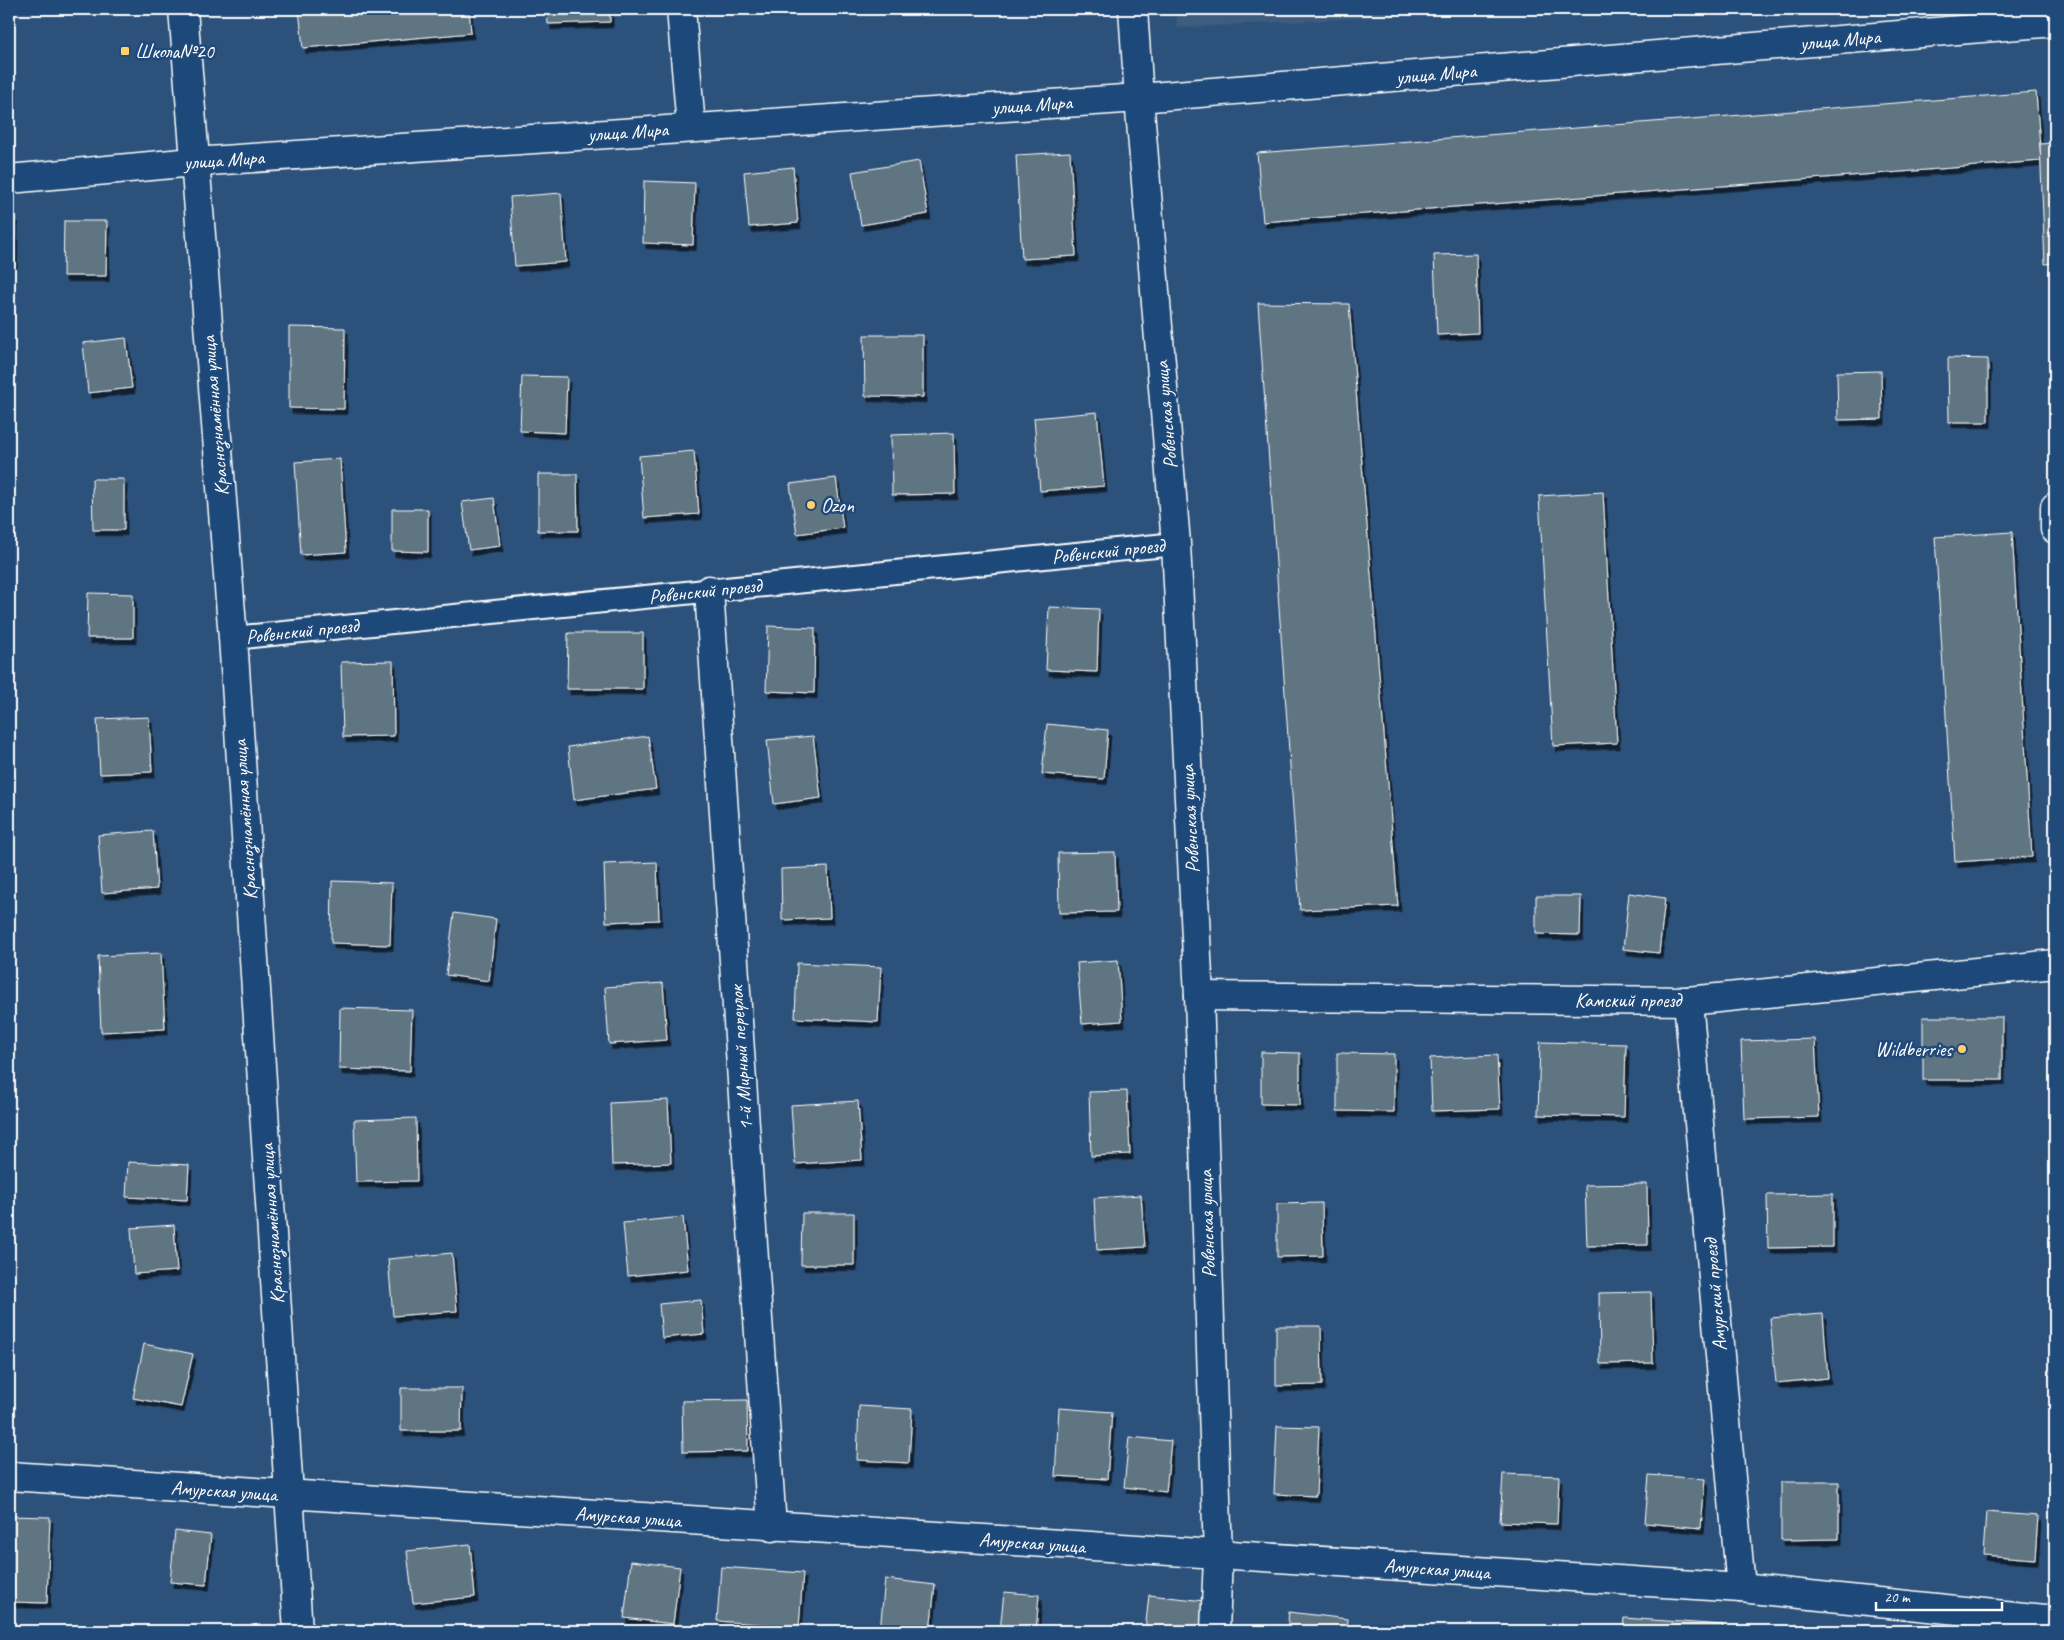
<svg xmlns="http://www.w3.org/2000/svg" width="2064" height="1640" viewBox="0 0 2064 1640" font-family="Caveat,sans-serif">
<style>
.built{fill:#3c5c7e}
.building{fill:#617482;stroke:#fff;filter:url(#shadow)}
.lines{fill:none;stroke-linecap:round;stroke-linejoin:round}
.service-casing{stroke:#fff;stroke-width:26}
.minor-casing{stroke:#fff;stroke-width:31}
.tertiary-casing{stroke:#fff;stroke-width:31}
.service{stroke:#1f4a7a;stroke-width:22}
.minor{stroke:#1f4a7a;stroke-width:28}
.tertiary{stroke:#1f4a7a;stroke-width:28}
.poi-dot{fill:#ffd166;stroke:#1f4a7a;stroke-width:2}
.labels{text-anchor:middle;dominant-baseline:central;stroke-width:5;stroke-linejoin:round;paint-order:stroke}
.street-label{font-size:20px;fill:#fff;stroke:#1f4a7a}
.poi-label{font-size:20px;fill:#fff;stroke:#1f4a7a;text-anchor:start}
</style>
<defs>
<filter id="shadow"><feDropShadow dx="3" dy="5.5" stdDeviation="0" flood-color="#0009"/></filter>
</defs>
<rect width="100%" height="100%" fill="#2c527c"/>
<filter id="ink" filterUnits="userSpaceOnUse"><feTurbulence type="fractalNoise" baseFrequency=".02" numOctaves="2"/><feDisplacementMap in="SourceGraphic" scale="10" xChannelSelector="R" yChannelSelector="G"/><feConvolveMatrix kernelMatrix="1 2 1 2 8 2 1 2 1" color-interpolation-filters="sRGB"/></filter>
<g filter="url(#ink)">
<path class="built" d="M 1176,9 L 1534,9 L 1177,28 Z"/>
<g class="building">
<path d="M 299,9 L 469,9 L 471,33 L 303,48 Z"/>
<path d="M 547,9 L 610,9 L 610,22 L 548,24 Z"/>
<path d="M 2036,92 L 2041,161 L 1263,222 L 1257,153 Z"/>
<path d="M 2055,143 L 2055,263 L 2045,264 L 2040,144 Z"/>
<path d="M 1070,152 L 1076,256 L 1022,259 L 1016,155 Z"/>
<path d="M 919,161 L 928,214 L 861,225 L 852,172 Z"/>
<path d="M 793,167 L 798,223 L 749,227 L 744,172 Z"/>
<path d="M 644,181 L 695,183 L 693,245 L 643,243 Z"/>
<path d="M 561,193 L 566,262 L 515,266 L 510,197 Z"/>
<path d="M 9,217 L 15,217 L 14,263 L 9,263 Z"/>
<path d="M 64,221 L 107,221 L 106,276 L 63,276 Z"/>
<path d="M 1476,254 L 1478,333 L 1437,335 L 1434,255 Z"/>
<path d="M 1258,303 L 1349,304 L 1398,906 L 1300,910 Z"/>
<path d="M 289,327 L 345,328 L 344,409 L 289,408 Z"/>
<path d="M 864,335 L 923,335 L 923,397 L 865,396 Z"/>
<path d="M 126,338 L 132,388 L 88,393 L 83,343 Z"/>
<path d="M 1948,358 L 1988,359 L 1988,422 L 1949,422 Z"/>
<path d="M 1881,371 L 1882,419 L 1838,420 L 1837,372 Z"/>
<path d="M 522,376 L 567,377 L 565,433 L 520,431 Z"/>
<path d="M 1097,412 L 1104,486 L 1040,491 L 1034,418 Z"/>
<path d="M 954,433 L 955,494 L 892,495 L 891,435 Z"/>
<path d="M 694,451 L 699,514 L 644,518 L 639,456 Z"/>
<path d="M 340,459 L 346,552 L 301,555 L 295,462 Z"/>
<path d="M 538,474 L 577,474 L 578,531 L 538,531 Z"/>
<path d="M 836,478 L 843,528 L 797,534 L 790,484 Z"/>
<path d="M 92,479 L 124,479 L 124,530 L 93,530 Z"/>
<path d="M 1603,492 L 1617,743 L 1553,746 L 1539,496 Z"/>
<path d="M 494,498 L 500,546 L 469,550 L 462,502 Z"/>
<path d="M 392,509 L 428,509 L 428,552 L 392,551 Z"/>
<path d="M 2012,532 L 2032,857 L 1955,862 L 1935,537 Z"/>
<path d="M 88,593 L 133,594 L 133,638 L 87,638 Z"/>
<path d="M 1049,607 L 1099,609 L 1097,672 L 1046,670 Z"/>
<path d="M 768,626 L 815,628 L 814,693 L 766,691 Z"/>
<path d="M 568,633 L 643,633 L 643,689 L 567,689 Z"/>
<path d="M 393,661 L 394,736 L 343,737 L 341,662 Z"/>
<path d="M 149,717 L 152,772 L 100,774 L 97,719 Z"/>
<path d="M 1047,724 L 1108,730 L 1104,779 L 1042,774 Z"/>
<path d="M 648,736 L 656,789 L 574,800 L 568,747 Z"/>
<path d="M 813,736 L 821,798 L 774,804 L 767,740 Z"/>
<path d="M 153,831 L 157,889 L 102,893 L 98,835 Z"/>
<path d="M 1115,852 L 1117,912 L 1059,913 L 1058,853 Z"/>
<path d="M 657,862 L 659,920 L 606,922 L 604,864 Z"/>
<path d="M 828,867 L 830,918 L 782,920 L 781,869 Z"/>
<path d="M 332,881 L 392,883 L 390,945 L 331,943 Z"/>
<path d="M 1629,893 L 1665,898 L 1659,953 L 1623,949 Z"/>
<path d="M 1536,896 L 1581,896 L 1580,935 L 1536,934 Z"/>
<path d="M 454,913 L 496,919 L 489,981 L 446,975 Z"/>
<path d="M 161,953 L 165,1029 L 101,1032 L 98,956 Z"/>
<path d="M 1118,960 L 1122,1021 L 1082,1024 L 1077,963 Z"/>
<path d="M 797,963 L 881,967 L 878,1022 L 795,1018 Z"/>
<path d="M 663,983 L 667,1040 L 609,1044 L 605,987 Z"/>
<path d="M 340,1008 L 412,1010 L 410,1071 L 339,1069 Z"/>
<rect x="1923" y="1017" width="79" height="63"/>
<path d="M 1815,1039 L 1819,1117 L 1744,1119 L 1741,1041 Z"/>
<path d="M 1540,1042 L 1626,1044 L 1624,1117 L 1538,1115 Z"/>
<path d="M 1261,1052 L 1300,1053 L 1300,1105 L 1261,1104 Z"/>
<path d="M 1337,1053 L 1394,1054 L 1394,1112 L 1337,1111 Z"/>
<path d="M 1497,1055 L 1500,1109 L 1432,1111 L 1430,1058 Z"/>
<path d="M 1127,1091 L 1130,1154 L 1091,1156 L 1089,1092 Z"/>
<path d="M 668,1100 L 671,1163 L 612,1165 L 610,1103 Z"/>
<path d="M 858,1101 L 862,1160 L 795,1164 L 791,1105 Z"/>
<path d="M 416,1118 L 417,1181 L 356,1182 L 354,1120 Z"/>
<path d="M 128,1162 L 189,1165 L 187,1200 L 126,1197 Z"/>
<path d="M 1647,1184 L 1648,1245 L 1587,1246 L 1585,1185 Z"/>
<path d="M 1833,1194 L 1833,1247 L 1768,1248 L 1767,1195 Z"/>
<path d="M 1141,1195 L 1145,1247 L 1097,1250 L 1094,1198 Z"/>
<path d="M 1322,1203 L 1323,1256 L 1277,1257 L 1277,1204 Z"/>
<path d="M 802,1213 L 854,1213 L 854,1265 L 801,1265 Z"/>
<path d="M 683,1217 L 688,1270 L 628,1276 L 623,1223 Z"/>
<path d="M 174,1225 L 177,1271 L 134,1274 L 131,1228 Z"/>
<path d="M 452,1253 L 457,1311 L 393,1316 L 388,1259 Z"/>
<path d="M 1651,1292 L 1653,1363 L 1600,1364 L 1599,1293 Z"/>
<path d="M 701,1300 L 704,1334 L 662,1338 L 659,1304 Z"/>
<path d="M 1823,1314 L 1828,1378 L 1776,1383 L 1770,1318 Z"/>
<path d="M 1276,1326 L 1321,1326 L 1322,1385 L 1276,1386 Z"/>
<path d="M 144,1344 L 193,1354 L 181,1407 L 133,1398 Z"/>
<path d="M 401,1388 L 462,1388 L 461,1431 L 401,1431 Z"/>
<path d="M 747,1400 L 748,1451 L 683,1452 L 682,1401 Z"/>
<path d="M 859,1406 L 912,1409 L 909,1463 L 857,1460 Z"/>
<path d="M 1059,1408 L 1112,1412 L 1107,1479 L 1055,1476 Z"/>
<path d="M 1277,1426 L 1319,1427 L 1316,1496 L 1274,1494 Z"/>
<path d="M 1129,1437 L 1171,1441 L 1166,1492 L 1124,1487 Z"/>
<path d="M 1503,1474 L 1559,1476 L 1557,1524 L 1500,1522 Z"/>
<path d="M 1649,1475 L 1705,1479 L 1701,1528 L 1645,1523 Z"/>
<path d="M 1781,1482 L 1839,1482 L 1839,1539 L 1781,1540 Z"/>
<path d="M 1986,1512 L 2038,1516 L 2035,1559 L 1983,1555 Z"/>
<path d="M 9,1516 L 50,1517 L 47,1603 L 9,1602 Z"/>
<path d="M 175,1531 L 211,1535 L 206,1585 L 170,1582 Z"/>
<path d="M 470,1544 L 475,1597 L 413,1603 L 407,1551 Z"/>
<path d="M 631,1561 L 680,1567 L 673,1624 L 624,1618 Z"/>
<path d="M 721,1567 L 803,1573 L 799,1627 L 717,1621 Z"/>
<path d="M 885,1579 L 935,1585 L 930,1631 L 880,1631 Z"/>
<path d="M 1004,1592 L 1039,1595 L 1036,1631 L 1000,1631 Z"/>
<path d="M 1149,1595 L 1214,1602 L 1210,1631 L 1145,1631 Z"/>
<path d="M 1289,1612 L 1348,1619 L 1347,1631 L 1287,1631 Z"/>
<path d="M 1624,1618 L 1723,1625 L 1722,1631 L 1623,1631 Z"/>
</g>
<g class="lines">
<g class="service-casing">
<path id="service" d="M 233,638 L 1176,544"/>
</g>
<g class="minor-casing">
<g id="minor">
<path d="M 681,9 L 691,127"/>
<path d="M 1133,9 L 1139,98 L 1176,544 L 1199,996 L 1218,1556 L 1215,1631"/>
<path d="M 9,179 L 194,162 L 1139,98 L 2055,22"/>
<path d="M 2055,507 L 2055,529"/>
<path d="M 709,590 L 772,1527"/>
<path d="M 1199,996 L 1688,1001 L 2055,964"/>
<path d="M 1688,1001 L 1741,1588"/>
<path d="M 9,1476 L 1741,1588 L 2055,1620"/>
</g>
</g>
<g class="tertiary-casing">
<path id="tertiary" d="M 183,9 L 233,638 L 298,1631"/>
</g>
<use href="#service" class="service"/>
<use href="#minor" class="minor"/>
<use href="#tertiary" class="tertiary"/>
</g>
</g>
<g class="poi-dot">
<rect x="120" y="46" width="10" height="10" rx="2.5"/>
<circle cx="811" cy="505" r="5"/>
<circle cx="1962" cy="1049" r="5"/>
</g>
<g class="labels">
<g class="street-label">
<text transform="translate(1840 40) rotate(-5)">улица Мира</text>
<text transform="translate(1436 74) rotate(-5)">улица Мира</text>
<text transform="translate(1032 105) rotate(-4)">улица Мира</text>
<text transform="translate(628 132) rotate(-4)">улица Мира</text>
<text transform="translate(224 160) rotate(-4)">улица Мира</text>
<text transform="translate(1166 415) rotate(-95)">Ровенская улица</text>
<text transform="translate(215 416) rotate(-95)">Краснознамённая улица</text>
<text transform="translate(1108 551) rotate(-6)">Ровенский проезд</text>
<text transform="translate(705 591) rotate(-6)">Ровенский проезд</text>
<text transform="translate(302 631) rotate(-6)">Ровенский проезд</text>
<text transform="translate(1190 819) rotate(-93)">Ровенская улица</text>
<text transform="translate(245 820) rotate(-94)">Краснознамённая улица</text>
<text x="1628" y="1000">Камский проезд</text>
<text transform="translate(741 1058) rotate(-94)">1-й Мирный переулок</text>
<text transform="translate(272 1224) rotate(-94)">Краснознамённая улица</text>
<text transform="translate(1207 1224) rotate(-92)">Ровенская улица</text>
<text transform="translate(1715 1295) rotate(-95)">Амурский проезд</text>
<text transform="translate(224 1491) rotate(4)">Амурская улица</text>
<text transform="translate(628 1517) rotate(4)">Амурская улица</text>
<text transform="translate(1032 1543) rotate(4)">Амурская улица</text>
<text transform="translate(1437 1569) rotate(4)">Амурская улица</text>
</g>
<g class="poi-label">
<text x="135" y="51">Школа№20</text>
<text x="821" y="505">Ozon</text>
<text x="1952" y="1049" text-anchor="end">Wildberries</text>
</g>
</g>
<rect width="2064" height="1640" fill="none" stroke="#1f4a7a" stroke-width="30"/>
<rect x="15" y="15" width="2034" height="1610" fill="none" stroke="#fff" stroke-width="2" filter="url(#ink)"/>
<path d="M1876 1602v8h126v-8" fill="none" stroke="#ffffff" stroke-width="2.5"/>
<text x="1884" y="1602" font-size="15" fill="#ffffff" stroke="#1f4a7a" stroke-width="4" paint-order="stroke">20 m</text>
</svg>
